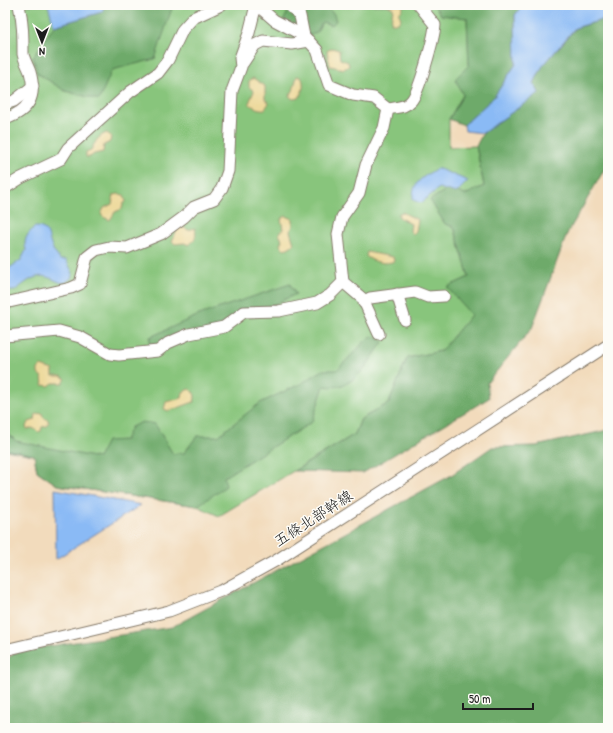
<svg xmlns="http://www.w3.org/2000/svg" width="613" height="733" viewBox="0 0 613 733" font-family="'Patrick Hand','Klee One',sans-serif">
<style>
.green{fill:#88c57b;stroke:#52704c}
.forest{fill:#6eaa6b;stroke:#456344}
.sand{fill:#eeda9e;stroke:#857b5d}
.water{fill:#8abaf5;stroke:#536b88}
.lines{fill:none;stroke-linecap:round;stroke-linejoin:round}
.minor-casing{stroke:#877c6c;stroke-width:13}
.minor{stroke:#fff;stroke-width:11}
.labels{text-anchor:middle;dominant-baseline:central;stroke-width:3;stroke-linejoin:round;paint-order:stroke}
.street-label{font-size:15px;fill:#1c1c1c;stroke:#fdfcf7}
</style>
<rect width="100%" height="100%" fill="#fdfcf7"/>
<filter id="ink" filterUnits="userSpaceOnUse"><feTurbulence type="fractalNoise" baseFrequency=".025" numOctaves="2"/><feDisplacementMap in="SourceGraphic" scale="8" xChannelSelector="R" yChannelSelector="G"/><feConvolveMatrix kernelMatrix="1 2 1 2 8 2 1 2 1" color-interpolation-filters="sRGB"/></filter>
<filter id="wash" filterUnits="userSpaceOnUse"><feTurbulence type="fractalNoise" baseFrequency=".012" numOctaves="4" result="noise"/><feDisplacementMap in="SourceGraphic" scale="16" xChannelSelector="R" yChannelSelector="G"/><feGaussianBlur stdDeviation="0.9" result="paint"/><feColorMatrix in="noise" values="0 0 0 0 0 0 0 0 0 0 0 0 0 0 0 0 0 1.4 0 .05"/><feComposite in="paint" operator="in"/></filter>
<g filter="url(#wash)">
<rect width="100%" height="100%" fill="#f2dbbc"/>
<path class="green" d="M 5,5 L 434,5 L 441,15 L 467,18 L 469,65 L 463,95 L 449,119 L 449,147 L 476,146 L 484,186 L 465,195 L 454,227 L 469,277 L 448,287 L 472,315 L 441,351 L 407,358 L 389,403 L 361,419 L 355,434 L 219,516 L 197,506 L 57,485 L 37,471 L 34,455 L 5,450 Z"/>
<g class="forest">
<path d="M 105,5 L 173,5 L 155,59 L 112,70 L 99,100 L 65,91 L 37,73 L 33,57 L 54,26 L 102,12 Z"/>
<path d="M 292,5 L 324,5 L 334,14 L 336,21 L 332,25 L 322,22 L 317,32 L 310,35 L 283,21 Z"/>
<path d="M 434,5 L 523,5 L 515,15 L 516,64 L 494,97 L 464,125 L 449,119 L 463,95 L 455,79 L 469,65 L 467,18 L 441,15 Z"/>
<path d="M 608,18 L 608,163 L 567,234 L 532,328 L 487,383 L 489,398 L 363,473 L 294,471 L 355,434 L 361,419 L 389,403 L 407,358 L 441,351 L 471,315 L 447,287 L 469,277 L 454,227 L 445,224 L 430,200 L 449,188 L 465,195 L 484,186 L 476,146 L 483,133 L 539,93 L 534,83 L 542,67 L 576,28 Z"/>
<path d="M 290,284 L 296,294 L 271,306 L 243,309 L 222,325 L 149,348 L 150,337 L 199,315 Z"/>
<path d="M 374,336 L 383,342 C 368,363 354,392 324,386 L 312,422 L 224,477 L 226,486 L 197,506 L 57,485 L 37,471 L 34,455 L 5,449 L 5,433 L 8,433 L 16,441 L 98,458 L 107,441 L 125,440 L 131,427 L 142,422 L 155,424 L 173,454 L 184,453 L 197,436 L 218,436 L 260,403 L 302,383 L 323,370 L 337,370 L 367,339 Z"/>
<path d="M 608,430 L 608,728 L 5,728 L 5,660 L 18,651 L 172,627 L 450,476 L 492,447 L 536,446 Z"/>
</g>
<g class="sand">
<path d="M 387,5 L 403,5 L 403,8 L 399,14 L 401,19 L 398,23 L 391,23 L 393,8 Z"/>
<path d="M 332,48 L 339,50 L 340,59 L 348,62 L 349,66 L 344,69 L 330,66 L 327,51 Z"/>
<path d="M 297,76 L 301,77 C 305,83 303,92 299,98 L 293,99 L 289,96 L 293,91 Z"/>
<path d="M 253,78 L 265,86 L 265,99 L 269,103 L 265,109 C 260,110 252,107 249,103 L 254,91 L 249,87 L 249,81 Z"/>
<path d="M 107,133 L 111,136 L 110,142 L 104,145 L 103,152 L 94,154 L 90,157 L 86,157 L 86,152 L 91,150 C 95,142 99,135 107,133 Z"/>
<path d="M 119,194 L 124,195 L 126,202 L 123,204 L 122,209 L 115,212 L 110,220 L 103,217 L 101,214 L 104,208 L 112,204 L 114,195 Z"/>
<path d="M 402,212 L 418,220 L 416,231 L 413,234 L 410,231 L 411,224 L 400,218 L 398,214 Z"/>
<path d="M 286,216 L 293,219 L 293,226 L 290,231 L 294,244 L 288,248 L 283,249 L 280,245 L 282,240 L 279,234 L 283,229 L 281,219 Z"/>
<path d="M 183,227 L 188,230 L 195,228 C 197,235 195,241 189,245 L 184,243 L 175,244 L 172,241 L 178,228 Z"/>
<path d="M 367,252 L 393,257 L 394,261 C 387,265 372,262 366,256 Z"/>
<path d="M 41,366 L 53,370 L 53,376 L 61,376 L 66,379 L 63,383 L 53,383 L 49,386 L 43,385 L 42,377 L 38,374 L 38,369 Z"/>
<path d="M 189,389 C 195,392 196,396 194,402 L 169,411 L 164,409 L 166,402 L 182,398 L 183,392 Z"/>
<path d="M 42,413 L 43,417 L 49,421 L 47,426 L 42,427 L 41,431 L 38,432 L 33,428 L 27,429 L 26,426 L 29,422 L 35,420 L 36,414 Z"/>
</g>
<g class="water">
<path d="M 48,5 L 105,5 L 102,12 L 54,26 Z"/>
<path d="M 523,5 L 608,5 L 608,18 L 575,28 L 542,67 L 534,83 L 539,93 L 483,133 L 465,131 L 464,125 L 494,97 L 516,64 L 515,15 Z"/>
<path d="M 437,168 L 468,181 L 456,193 L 439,188 L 421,203 L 413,200 C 412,181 423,178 437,168 Z"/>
<path d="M 35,227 C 51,227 47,239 53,249 C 54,253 58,256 60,260 L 66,260 L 73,273 L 71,278 L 65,283 C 59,283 56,280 50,278 C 35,272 26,283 14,291 L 5,291 L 5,271 L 21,260 L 26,250 C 23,240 27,234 35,227 Z"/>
<path d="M 55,489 L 141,505 L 56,559 Z"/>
</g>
</g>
<g filter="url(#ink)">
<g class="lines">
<g class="minor-casing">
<g id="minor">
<path d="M 257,5 L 274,20 L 304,36 L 317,50 L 329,85 L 353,95 L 374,98 L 388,109 L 384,128 L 366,165 L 359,193 L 342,217 L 338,234 L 343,282 L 363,299 L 379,334"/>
<path d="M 289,5 L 300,16 L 304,36"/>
<path d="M 243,63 L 255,45 L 263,41 L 292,44 L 309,41"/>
<path d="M 5,104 L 14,101 L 33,86"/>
<path d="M 388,109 C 397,107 405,108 411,101 C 419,93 434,38 435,25 L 419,5"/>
<path d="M 5,119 C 29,111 37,96 30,72 C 28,66 24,60 23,54 C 23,37 23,22 19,5"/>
<path d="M 5,188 L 21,178 L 61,159 L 68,148 L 130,92 L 158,73 L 168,60 L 183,29 L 193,18 L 221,5"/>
<path d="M 397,294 L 405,320"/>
<path d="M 5,303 L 71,288 L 80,284 L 87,257 L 96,250 L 109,247 L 127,248 L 161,234 L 184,217 L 194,207 L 214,199 L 222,188 L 228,171 L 232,91 L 241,67 L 240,58 L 249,33 L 256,5"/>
<path d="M 364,303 L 370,298 L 415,292 L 428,297 L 444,296"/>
<path d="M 5,336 L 59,331 L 80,337 L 110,354 L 119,355 L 158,351 L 168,343 L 189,334 L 224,327 L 244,312 L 279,311 L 317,303 L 330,295 L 343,282"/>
<path d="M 5,650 L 169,611 L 223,590 L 277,560 L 608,345"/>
</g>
</g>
<use href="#minor" class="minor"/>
</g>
</g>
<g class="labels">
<g class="street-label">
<text transform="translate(313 518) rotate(-33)">五條北部幹線</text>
</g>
</g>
<rect width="613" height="733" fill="none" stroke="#fdfcf7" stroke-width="20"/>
<g transform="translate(42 42) rotate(180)" stroke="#fdfcf7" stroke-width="3" paint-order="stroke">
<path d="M0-3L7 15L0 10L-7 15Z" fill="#1c1c1c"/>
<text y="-6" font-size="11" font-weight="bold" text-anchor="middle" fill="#1c1c1c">N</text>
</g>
<path d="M463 703v6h70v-6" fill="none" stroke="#1c1c1c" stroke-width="2"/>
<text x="469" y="703" font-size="12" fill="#1c1c1c" stroke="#fdfcf7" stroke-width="3" paint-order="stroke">50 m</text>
</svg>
